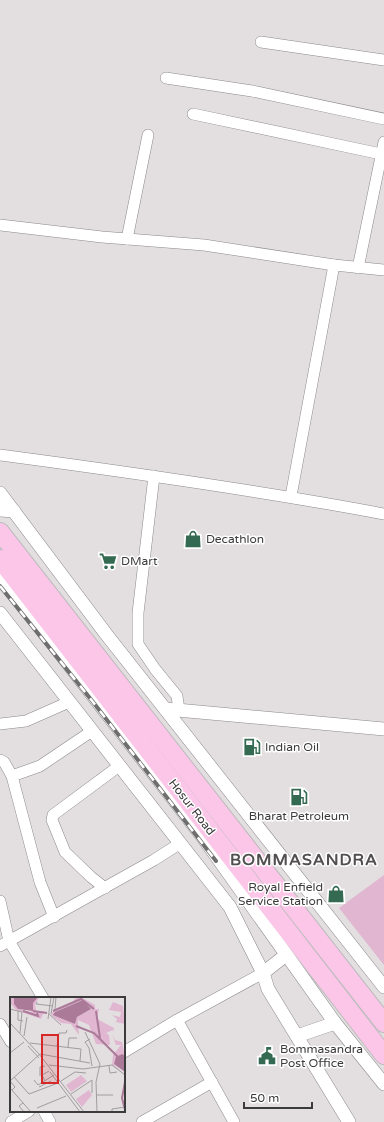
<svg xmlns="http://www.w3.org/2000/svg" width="384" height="1122" viewBox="0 0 384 1122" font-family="'Varela Round',sans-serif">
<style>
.green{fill:#e0b6d0}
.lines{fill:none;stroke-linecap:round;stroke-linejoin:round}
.minor-casing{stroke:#8c898b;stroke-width:12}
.tertiary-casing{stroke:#8c898b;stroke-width:14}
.trunk-casing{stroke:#bdbcbd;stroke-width:20}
.minor{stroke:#fff;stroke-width:11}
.tertiary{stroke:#fff;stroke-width:13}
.trunk{stroke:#fcc6e8;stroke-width:18}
.rail-casing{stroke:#6f6e6f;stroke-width:4}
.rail{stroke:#fff;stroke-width:2.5;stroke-dasharray:8;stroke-linecap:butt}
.labels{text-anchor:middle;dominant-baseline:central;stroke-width:3;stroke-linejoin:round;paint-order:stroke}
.poi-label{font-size:12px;fill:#3c3b3c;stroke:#fff;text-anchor:start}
.street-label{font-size:12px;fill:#3c3b3c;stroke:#fff}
.district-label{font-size:16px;font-weight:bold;letter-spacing:1px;fill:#524f51;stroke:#fff}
.inset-river{fill:none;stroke:#aa7a98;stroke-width:2}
.inset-road{fill:none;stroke:#a09d9f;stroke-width:1}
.view{fill:#d62828;fill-opacity:0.15;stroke:#d62828;stroke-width:2}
.inset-edge{fill:none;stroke:#3c3b3c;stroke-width:2}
</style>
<rect width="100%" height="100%" fill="#e3dfe1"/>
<path class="green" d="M 384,875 L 384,965 L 339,908 Z"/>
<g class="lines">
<g class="minor-casing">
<g id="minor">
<path d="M 261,42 L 384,60"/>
<path d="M 166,78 L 252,91 L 384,119"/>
<path d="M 193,114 L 381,154"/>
<path d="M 0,225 L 102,237 L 204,245 L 334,265 L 384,270"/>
<path d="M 127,239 L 148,135"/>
<path d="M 358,268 L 384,142"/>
<path d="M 0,455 C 128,472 257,490 384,514"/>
<path d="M 154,476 L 138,613 L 138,644 L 155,669 L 177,696 L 179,710"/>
<path d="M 291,496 L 334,265"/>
<path d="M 0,724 L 26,721 L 69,702"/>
<path d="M 0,760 L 4,762 L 12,776 L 40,882 L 54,917"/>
<path d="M 12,776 L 40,766 L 92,731"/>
<path d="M 105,888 L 91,877 L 65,852 L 52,820 L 53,815 L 119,766"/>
<path d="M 0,901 L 9,941 L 0,946"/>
<path d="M 43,998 L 9,941 L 154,860 L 179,844"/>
<path d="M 177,1020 L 234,1122"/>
<path d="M 0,1024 L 11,1042"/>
<path d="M 124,1052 L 177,1020 L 263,973"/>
<path d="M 44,1111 L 50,1122"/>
<path d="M 11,1122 L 29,1111"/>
<path d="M 142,1122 L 212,1082"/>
</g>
</g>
<g class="tertiary-casing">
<g id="tertiary">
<path d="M 0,493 L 106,634 L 384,987"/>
<path d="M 0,510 L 14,511"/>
<path d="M 0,576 L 202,836 L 335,1023 L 384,1084"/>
<path d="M 0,613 L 230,907 L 263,973 L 268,989 L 349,1122"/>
<path d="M 166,709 L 384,729"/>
<path d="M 263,973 L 286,955"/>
<path d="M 297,1036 L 335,1023"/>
</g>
</g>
<g class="trunk-casing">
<g id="trunk">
<path d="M 0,532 L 384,1023"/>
<path d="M 0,559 L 384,1055"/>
</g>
</g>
<use href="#minor" class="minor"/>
<use href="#tertiary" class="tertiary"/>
<use href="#trunk" class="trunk"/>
<g class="rail-casing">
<path id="rail" d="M 0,586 L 93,702 L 216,861"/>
</g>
<use href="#rail" class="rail"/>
</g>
<defs>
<g id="shop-bare" transform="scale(1.38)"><path d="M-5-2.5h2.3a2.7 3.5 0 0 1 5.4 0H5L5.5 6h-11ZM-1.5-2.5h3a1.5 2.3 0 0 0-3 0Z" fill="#336a51" stroke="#fff" stroke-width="2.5" paint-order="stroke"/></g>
<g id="supermarket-bare" transform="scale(1.38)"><path d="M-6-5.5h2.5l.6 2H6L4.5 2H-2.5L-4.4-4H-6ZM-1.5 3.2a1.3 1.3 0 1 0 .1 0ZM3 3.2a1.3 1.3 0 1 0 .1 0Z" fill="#336a51" stroke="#fff" stroke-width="2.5" paint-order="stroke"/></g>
<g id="fuel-bare" transform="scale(1.38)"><path d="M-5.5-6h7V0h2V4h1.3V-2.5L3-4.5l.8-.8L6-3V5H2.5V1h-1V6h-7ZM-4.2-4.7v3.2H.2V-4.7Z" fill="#336a51" stroke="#fff" stroke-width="2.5" paint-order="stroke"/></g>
<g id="civic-bare" transform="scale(1.38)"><path d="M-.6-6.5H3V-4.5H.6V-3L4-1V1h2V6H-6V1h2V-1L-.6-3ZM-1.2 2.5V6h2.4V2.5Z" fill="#336a51" stroke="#fff" stroke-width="2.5" paint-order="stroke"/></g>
</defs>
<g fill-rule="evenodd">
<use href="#shop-bare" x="193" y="539"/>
<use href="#supermarket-bare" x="108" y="561"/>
<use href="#fuel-bare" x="252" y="747"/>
<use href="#fuel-bare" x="299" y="797"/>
<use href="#shop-bare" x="336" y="894"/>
<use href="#civic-bare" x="267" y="1056"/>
</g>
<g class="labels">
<g class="poi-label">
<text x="206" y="539">Decathlon</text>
<text x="121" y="561">DMart</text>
<text x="265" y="747">Indian Oil</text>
<text x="299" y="816" text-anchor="middle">Bharat Petroleum</text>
<text x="323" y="887" text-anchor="end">Royal Enfield<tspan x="323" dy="14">Service Station</tspan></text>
<text x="280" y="1049">Bommasandra<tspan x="280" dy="14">Post Office</tspan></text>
</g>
<g class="street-label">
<text transform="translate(192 807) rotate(52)">Hosur Road</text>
</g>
<g class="district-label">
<text x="304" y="860">BOMMASANDRA</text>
</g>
</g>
<g transform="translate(10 997)">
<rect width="115" height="115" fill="#e3dfe1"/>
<path d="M 4,0 L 4,7 L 8,12 L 21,15 L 24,2 L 7,0 L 33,0 L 29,1 L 25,7 L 26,14 L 34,14 L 31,22 L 6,13 L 0,6 L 0,1 ZM 66,0 L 71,0 L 85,8 L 85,12 L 89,12 L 87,22 L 104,31 L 103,36 L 103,33 L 96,36 L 99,38 L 100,48 L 86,47 L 79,28 L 68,23 L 69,38 L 61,27 L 51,26 L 41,18 L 44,13 L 62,6 ZM 73,3 L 81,12 L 67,20 L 65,27 L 44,18 L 45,15 ZM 103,5 L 113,9 L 115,27 L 106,25 L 107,22 L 102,18 L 110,20 L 111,15 L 99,13 ZM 102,37 L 105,43 L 112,45 L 115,59 L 107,59 L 104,68 L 115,77 L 102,68 L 103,58 L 111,48 L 106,48 ZM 71,78 L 77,84 L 61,95 L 56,88 ZM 79,93 L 82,98 L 72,110 L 66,102 Z" fill="#e0b6d0" fill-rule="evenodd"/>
<path d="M 4,0 L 27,1 L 23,6 L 23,14 L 8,12 L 4,7 ZM 73,3 L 81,12 L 67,20 L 65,27 L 43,18 L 45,15 ZM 112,57 L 115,59 L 115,75 L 104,67 L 106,60 Z" fill="#aa7a98"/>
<path class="inset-river" d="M 13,14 L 28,19 L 27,16M 23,14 L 37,16M 43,14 L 71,2 L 84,12M 86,14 L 90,41M 66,29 L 84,36 L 108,60M 115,85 L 112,101 L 115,113"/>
<path class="inset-road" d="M 27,5 L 26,7 L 43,9M 0,12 L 12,15 L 10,36M 45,12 L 46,0M 8,14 L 8,23 L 13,24M 39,17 L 51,28M 41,17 L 44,0M 38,22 L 41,0M 0,26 L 29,57 L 74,115M 75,35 L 90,67 L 86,85 L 87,115M 14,39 L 17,20M 80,42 L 75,45 L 79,51 L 82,69M 20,46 L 71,52 L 70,64M 18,49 L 29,61M 47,49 L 49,36 L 56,36 L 57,33M 58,50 L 59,41 L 67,41M 0,56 L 14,45M 39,68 L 73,72 L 102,68 L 115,78M 99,69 L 100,76 L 107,75M 40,75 L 70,115M 30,79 L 30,70 L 35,69M 4,80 L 19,97 L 48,86M 24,83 L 28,88 L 44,78M 0,84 L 30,57 L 80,66M 0,84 L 5,90 L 2,93M 35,84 L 32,78 L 39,74M 51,84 L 65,75 L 76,76M 29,90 L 41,84M 0,91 L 21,115M 61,97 L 82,83 L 82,96M 86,98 L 103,98M 13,106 L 9,109 L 14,115M 27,111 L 56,99M 102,115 L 102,112 L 115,110"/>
<path class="view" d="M 32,38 L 48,38 L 48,86 L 32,86 Z"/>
<rect width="115" height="115" class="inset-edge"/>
</g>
<path d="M244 1102v6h68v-6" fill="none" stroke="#3c3b3c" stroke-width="2"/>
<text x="250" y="1102" font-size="12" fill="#3c3b3c" stroke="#ffffff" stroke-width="3" paint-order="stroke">50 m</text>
</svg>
